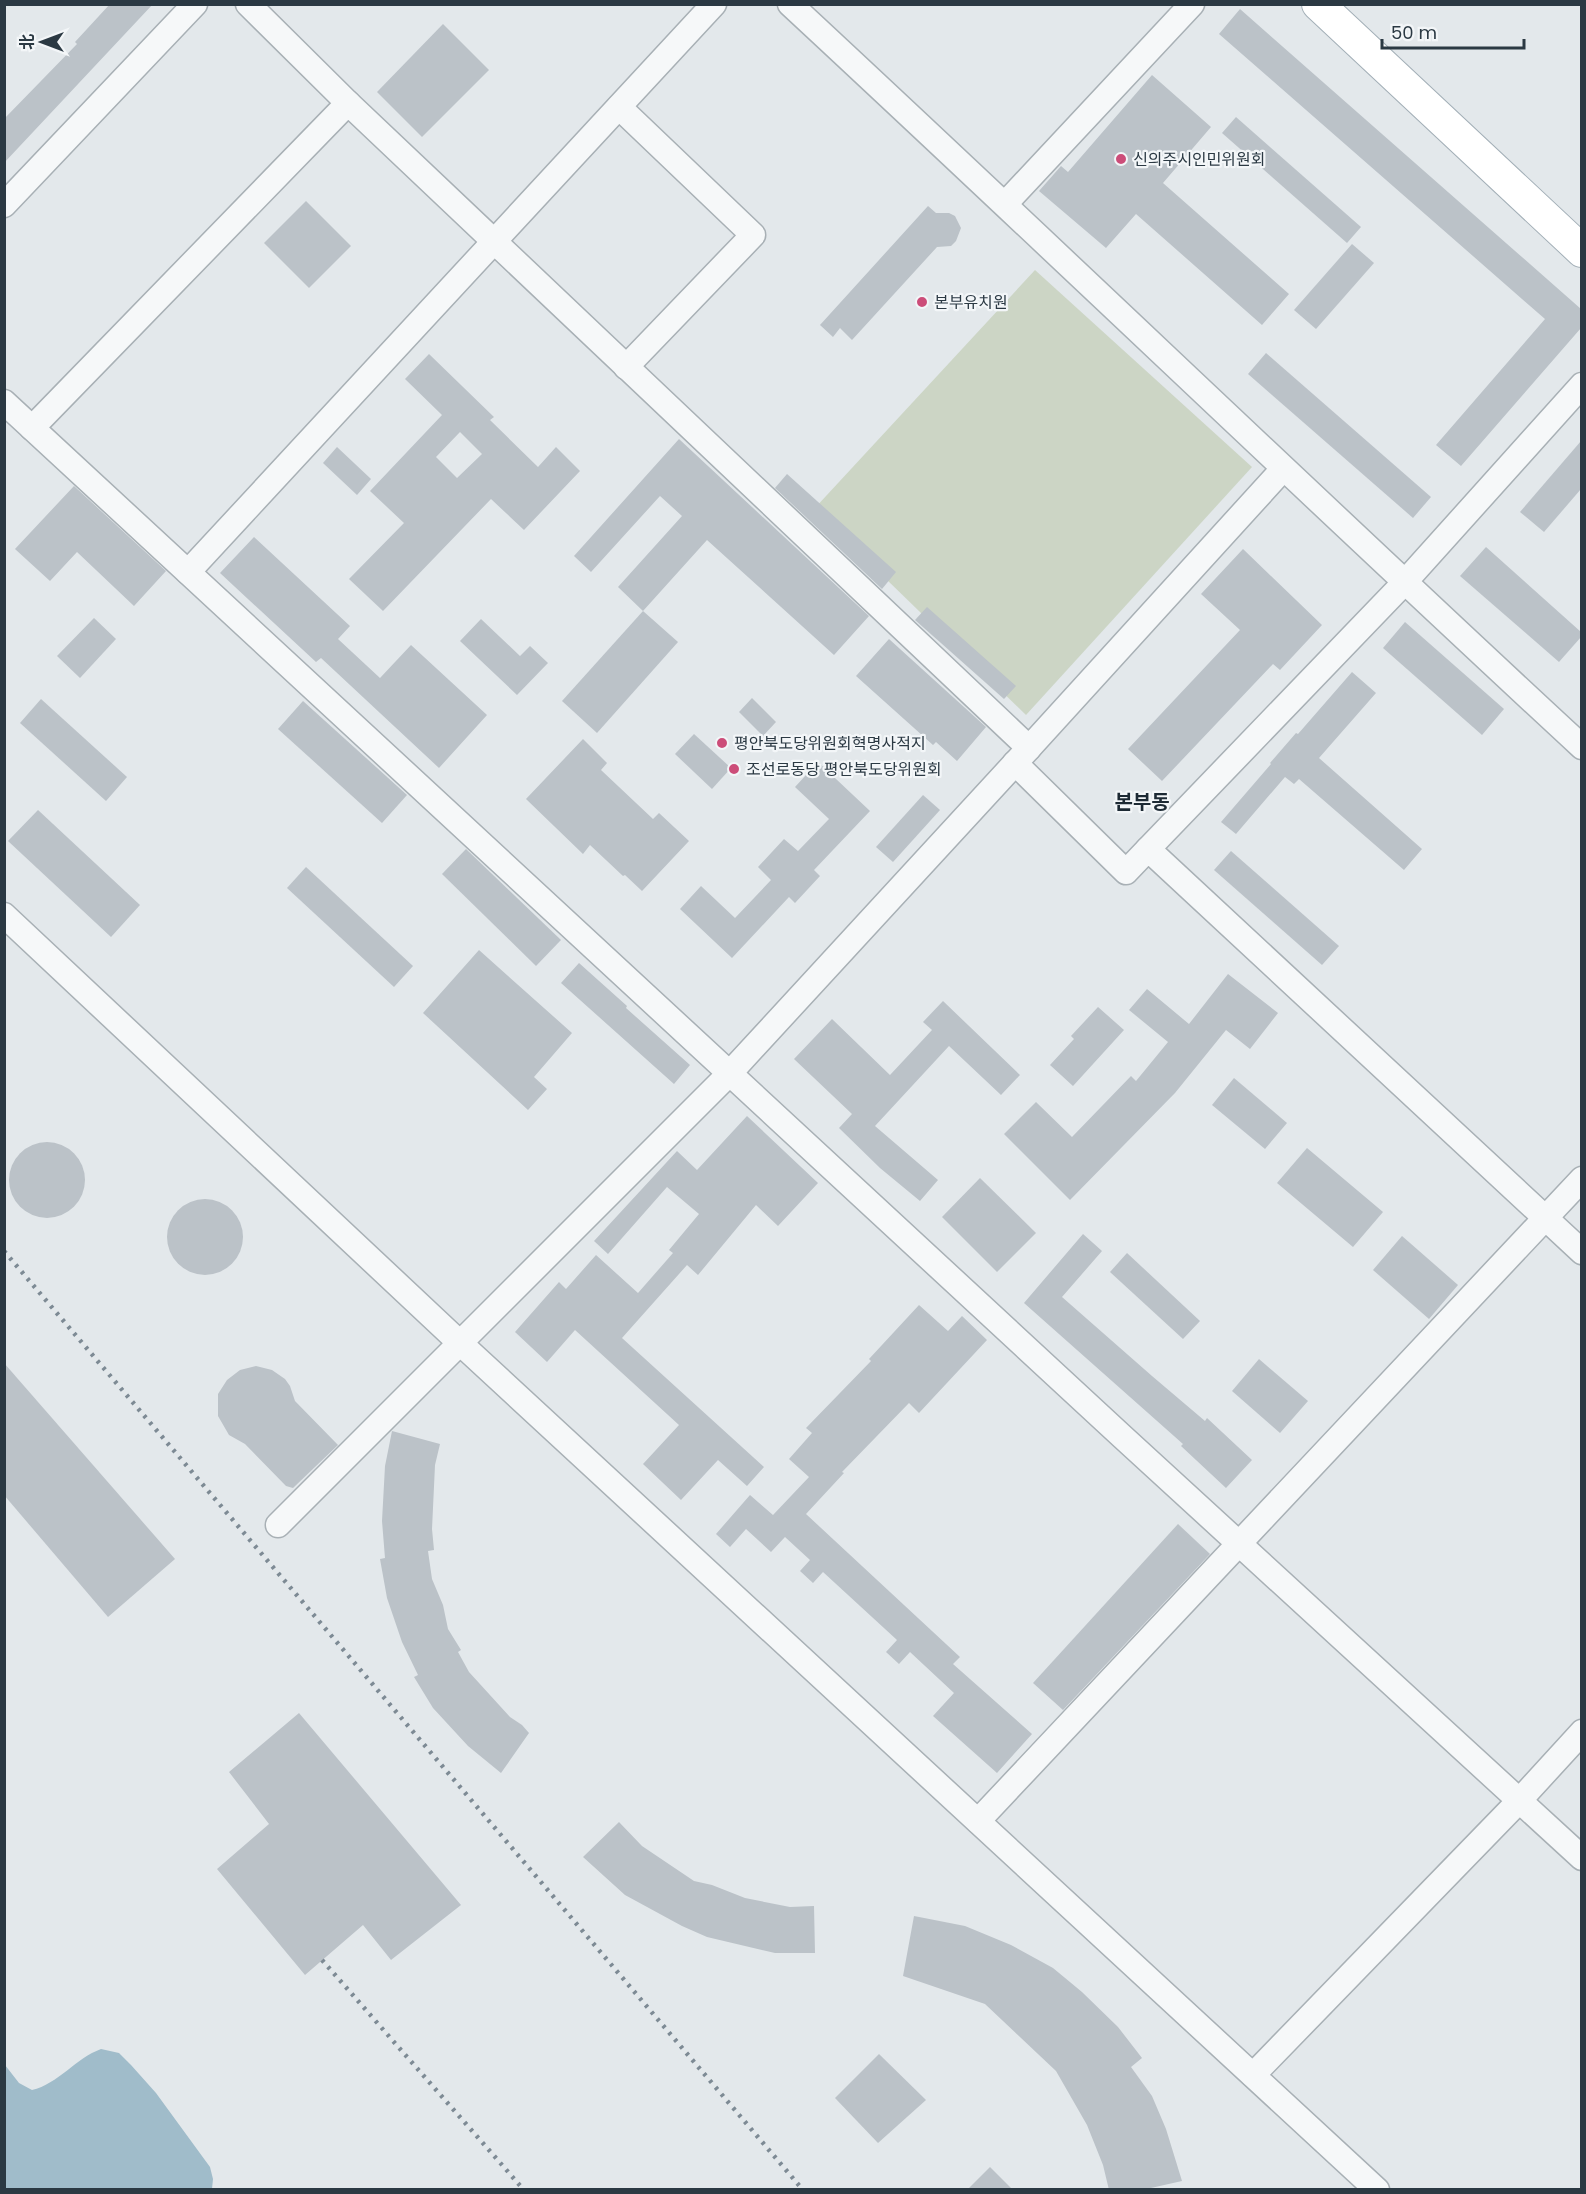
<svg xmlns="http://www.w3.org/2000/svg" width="1586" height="2194" viewBox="0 0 1586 2194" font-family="Poppins,'Noto Sans SC','Noto Sans KR',sans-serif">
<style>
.green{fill:#ccd5c5}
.water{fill:#a0bcca}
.building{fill:#bbc2c8;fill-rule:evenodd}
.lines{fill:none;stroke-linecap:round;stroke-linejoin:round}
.minor-casing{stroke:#a8b0b5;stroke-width:27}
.major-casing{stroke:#a3afb7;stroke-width:34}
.minor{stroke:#f6f8f9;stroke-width:24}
.major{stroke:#fff;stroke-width:32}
.rail{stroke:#7d8a94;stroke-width:4.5;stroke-dasharray:3 6;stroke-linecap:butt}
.poi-dot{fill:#cc4d79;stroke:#f3f6f8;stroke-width:2}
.labels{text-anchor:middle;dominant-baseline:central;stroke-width:4.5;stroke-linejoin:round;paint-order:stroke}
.poi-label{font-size:16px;fill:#2b3943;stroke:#f3f6f8;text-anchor:start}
.quarter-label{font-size:20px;font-weight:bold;fill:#1d2a34;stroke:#f3f6f8}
</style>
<rect width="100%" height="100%" fill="#e3e8eb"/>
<path class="green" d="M 1035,270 L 1252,467 L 1026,715 L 814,509 Z"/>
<path class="water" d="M 101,2049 L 119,2053 L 131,2065 L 156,2093 L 210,2167 L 213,2179 L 212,2189 L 5,2189 L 5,2065 L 19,2083 L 32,2090 C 58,2084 76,2058 101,2049 Z"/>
<g class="building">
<path d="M 110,4 L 153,4 L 4,163 L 4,119 L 77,44 L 75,42 Z"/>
<path d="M 1240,9 L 1581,309 L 1581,328 L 1461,466 L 1436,445 L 1545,319 L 1219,34 Z"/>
<path d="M 443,24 L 489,70 L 422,137 L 377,92 Z"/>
<path d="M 1152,75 L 1211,127 L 1163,183 L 1289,294 L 1262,325 L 1136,214 L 1106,248 L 1039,191 L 1061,166 L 1068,172 Z"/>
<path d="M 1236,117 L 1361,227 L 1347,243 L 1222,133 Z"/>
<path d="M 306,201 L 351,246 L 309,288 L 264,243 Z"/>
<path d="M 928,206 L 936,213 L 949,213 L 955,216 L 961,228 L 956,241 L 951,246 L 937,247 L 852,340 L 840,328 L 833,337 L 820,325 Z"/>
<path d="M 1352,244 L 1374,263 L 1316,329 L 1294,310 Z"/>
<path d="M 1266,353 L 1431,497 L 1413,518 L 1248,374 Z"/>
<path d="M 429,354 L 494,417 L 490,420 L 538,467 L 556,447 L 580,471 L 524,530 L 491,499 L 383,611 L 349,579 L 404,523 L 370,491 L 442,415 L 405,379 ZM 460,432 L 482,454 L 457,478 L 436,457 Z"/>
<path d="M 679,439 L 869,616 L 834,655 L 707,540 L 643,611 L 618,587 L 682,516 L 660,496 L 591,572 L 574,556 Z"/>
<path d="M 1581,441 L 1581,489 L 1544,532 L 1520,512 Z"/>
<path d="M 337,447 L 371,479 L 357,495 L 323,463 Z"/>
<path d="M 787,474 L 896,572 L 882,589 L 775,488 Z"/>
<path d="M 74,486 L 166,571 L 134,606 L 77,552 L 50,581 L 15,549 Z"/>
<path d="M 254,537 L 350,626 L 338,639 L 380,678 L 411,645 L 487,715 L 439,768 L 321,658 L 316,662 L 220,573 Z"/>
<path d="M 1486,547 L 1581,632 L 1581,637 L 1559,662 L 1460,576 Z"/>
<path d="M 1243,549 L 1322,625 L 1280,670 L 1273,664 L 1162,781 L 1128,749 L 1240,630 L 1201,594 Z"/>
<path d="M 927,607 L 1016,686 L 1004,699 L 915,620 Z"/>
<path d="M 643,611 L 678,642 L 597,733 L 562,701 Z"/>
<path d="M 94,618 L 116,639 L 80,678 L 57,656 Z"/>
<path d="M 481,619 L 520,656 L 530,646 L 548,663 L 517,695 L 460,641 Z"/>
<path d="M 1405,622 L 1504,709 L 1482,735 L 1383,648 Z"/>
<path d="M 889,639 L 986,727 L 957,761 L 936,742 L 933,745 L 856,676 Z"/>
<path d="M 1352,672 L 1376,693 L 1319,758 L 1422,849 L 1404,870 L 1299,779 L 1294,784 L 1285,777 L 1236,834 L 1221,822 L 1271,764 L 1270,763 L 1296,733 L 1298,734 Z"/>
<path d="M 752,698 L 776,722 L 763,736 L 739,712 Z"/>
<path d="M 41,699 L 127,777 L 106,801 L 20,723 Z"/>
<path d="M 303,701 L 407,795 L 382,823 L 278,729 Z"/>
<path d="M 694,734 L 731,768 L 712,789 L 675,754 Z"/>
<path d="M 583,739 L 607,763 L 601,770 L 653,819 L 659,813 L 689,841 L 642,891 L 625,875 L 623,876 L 590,845 L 583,854 L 526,799 Z"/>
<path d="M 818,762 L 870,811 L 814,870 L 820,876 L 795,903 L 789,897 L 732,958 L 680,909 L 701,886 L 735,918 L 771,880 L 758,867 L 784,839 L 798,851 L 829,819 L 795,787 Z"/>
<path d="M 923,795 L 940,810 L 893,862 L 876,847 Z"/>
<path d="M 38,810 L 140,905 L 111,937 L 8,841 Z"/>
<path d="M 466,849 L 561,940 L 536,966 L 442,874 Z"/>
<path d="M 1231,851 L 1339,946 L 1322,965 L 1214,870 Z"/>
<path d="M 306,867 L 413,966 L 394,987 L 287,888 Z"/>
<path d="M 479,950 L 572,1033 L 534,1077 L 547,1089 L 528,1110 L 423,1013 Z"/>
<path d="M 579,963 L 627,1006 L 626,1008 L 690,1065 L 674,1084 L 561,983 Z"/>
<path d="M 1228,974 L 1278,1013 L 1250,1049 L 1226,1030 L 1175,1093 L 1070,1200 L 1004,1134 L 1036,1102 L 1072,1137 L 1131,1076 L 1136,1081 L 1168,1042 L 1129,1010 L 1147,989 L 1189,1024 Z"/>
<path d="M 943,1001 L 1020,1075 L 1001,1095 L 949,1046 L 875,1126 L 938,1180 L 920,1201 L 880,1168 L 839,1128 L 852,1114 L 794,1059 L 832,1019 L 890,1075 L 932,1030 L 923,1022 Z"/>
<path d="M 1098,1007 L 1124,1030 L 1073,1086 L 1050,1065 L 1074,1039 L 1071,1036 Z"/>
<path d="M 1234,1078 L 1287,1123 L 1265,1149 L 1212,1105 Z"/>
<path d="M 747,1116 L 818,1183 L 778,1226 L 756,1205 L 698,1275 L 687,1265 L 622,1338 L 764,1467 L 747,1486 L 718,1460 L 681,1500 L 643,1464 L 679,1425 L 575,1330 L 547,1362 L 515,1332 L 559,1282 L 566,1289 L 596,1255 L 638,1293 L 673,1253 L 669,1250 L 699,1214 L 667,1187 L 608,1254 L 594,1241 L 677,1151 L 697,1170 Z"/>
<circle cx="47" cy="1180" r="38"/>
<path d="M 1307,1148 L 1383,1212 L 1353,1247 L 1277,1183 Z"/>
<path d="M 980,1178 L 1036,1233 L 997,1272 L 942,1217 Z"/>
<circle cx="205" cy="1237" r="38"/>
<path d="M 1083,1234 L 1102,1251 L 1062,1297 L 1152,1376 L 1205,1421 L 1207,1418 L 1252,1460 L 1226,1488 L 1181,1446 L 1183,1444 L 1024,1303 Z"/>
<path d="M 1402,1236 L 1458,1285 L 1429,1319 L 1373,1270 Z"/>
<path d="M 1127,1253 L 1200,1321 L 1183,1339 L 1110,1272 Z"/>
<path d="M 919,1305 L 948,1331 L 962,1316 L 987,1340 L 919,1413 L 909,1403 L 842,1472 L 844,1473 L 806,1514 L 960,1657 L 953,1664 L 1032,1734 L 997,1773 L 933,1716 L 954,1693 L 910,1652 L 899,1664 L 886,1652 L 897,1640 L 823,1572 L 813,1583 L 800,1571 L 810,1560 L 785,1537 L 771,1552 L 746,1529 L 730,1547 L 716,1534 L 750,1495 L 773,1515 L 809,1477 L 789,1459 L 812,1433 L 806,1428 L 871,1361 L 869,1359 Z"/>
<path d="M 1259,1359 L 1308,1401 L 1280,1433 L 1232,1391 Z"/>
<path d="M 4,1363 L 175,1559 L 108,1617 L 4,1495 Z"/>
<path d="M 256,1366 L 272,1370 L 285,1379 L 290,1386 L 295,1401 L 338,1445 L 293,1488 L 286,1486 L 245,1444 L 229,1435 L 218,1416 L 218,1394 L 227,1380 L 240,1370 Z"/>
<path d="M 392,1431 L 440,1444 L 435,1465 L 432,1529 L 434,1550 L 428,1551 L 432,1579 L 443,1605 L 448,1629 L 461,1650 L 458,1652 L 469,1672 L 510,1717 L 522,1725 L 529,1733 L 501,1773 L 468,1746 L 433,1708 L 414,1677 L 418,1675 L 402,1642 L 387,1598 L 380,1559 L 385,1558 L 382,1521 L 385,1466 Z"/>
<path d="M 1178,1524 L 1210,1554 L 1063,1710 L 1033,1683 Z"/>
<path d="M 299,1713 L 461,1905 L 391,1960 L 363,1925 L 305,1975 L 217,1869 L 269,1824 L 229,1772 Z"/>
<path d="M 619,1822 L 642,1846 L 694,1881 L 712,1885 L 745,1898 L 790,1907 L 814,1906 L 815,1953 L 775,1953 L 707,1937 L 682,1926 L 625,1895 L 583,1857 Z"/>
<path d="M 914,1916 L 965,1926 L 1011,1945 L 1053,1968 L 1082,1992 L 1118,2027 L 1142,2058 L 1131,2067 L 1152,2096 L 1166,2129 L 1182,2181 L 1142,2190 L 1109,2190 L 1103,2165 L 1087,2125 L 1056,2071 L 985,2004 L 903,1976 Z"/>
<path d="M 879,2054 L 926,2100 L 878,2143 L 835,2098 Z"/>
<path d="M 990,2167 L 1013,2190 L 967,2190 Z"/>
</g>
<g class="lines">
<g class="minor-casing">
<g id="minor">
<path d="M 248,4 L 348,103"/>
<path d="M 790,4 C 1055,250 1316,501 1582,747"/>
<path d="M 619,107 L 753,235 L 626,367"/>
<path d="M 1005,204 L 1192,4"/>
<path d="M 4,205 L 195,4"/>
<path d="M 4,402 C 530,888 1053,1376 1582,1858"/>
<path d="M 32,428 L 348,103 L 1029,748 L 1283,469"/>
<path d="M 188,572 L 714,4"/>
<path d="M 1015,763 L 1126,872 L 1148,849 L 1582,1252"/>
<path d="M 1148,849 L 1404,583 L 1582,385"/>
<path d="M 4,915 L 460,1343 L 1377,2190"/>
<path d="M 278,1525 L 728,1075 L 1029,748"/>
<path d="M 978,1821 L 1582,1179"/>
<path d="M 1253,2075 L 1519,1801 L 1582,1732"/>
</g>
</g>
<g class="major-casing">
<path id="major" d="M 1318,4 L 1582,251"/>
</g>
<use href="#minor" class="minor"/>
<use href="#major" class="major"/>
<g class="rail">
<path d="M 4,1251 L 803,2190"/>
<path d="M 322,1960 L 524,2190"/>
</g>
</g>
<g class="poi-dot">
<circle cx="1121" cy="159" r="6"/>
<circle cx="922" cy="302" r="6"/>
<circle cx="722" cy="743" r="6"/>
<circle cx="734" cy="769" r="6"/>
</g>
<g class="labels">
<g class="poi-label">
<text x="1133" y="159">신의주시인민위원회</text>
<text x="934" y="302">본부유치원</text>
<text x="734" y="743">평안북도당위원회혁명사적지</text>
<text x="746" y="769">조선로동당 평안북도당위원회</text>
</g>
<g class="quarter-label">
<text x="1142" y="802">본부동</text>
</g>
</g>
<rect width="1586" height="2194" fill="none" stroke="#2b3943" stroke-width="12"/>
<g transform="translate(42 42) rotate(270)" stroke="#f3f6f8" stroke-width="4.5" paint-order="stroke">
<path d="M0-4.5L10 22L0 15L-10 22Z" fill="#2b3943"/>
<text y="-9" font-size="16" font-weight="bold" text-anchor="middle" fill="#2b3943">北</text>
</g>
<path d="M1382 39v9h142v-9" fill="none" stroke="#2b3943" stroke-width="3"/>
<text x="1391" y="39" font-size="18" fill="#2b3943" stroke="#f3f6f8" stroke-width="4.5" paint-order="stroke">50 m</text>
</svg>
